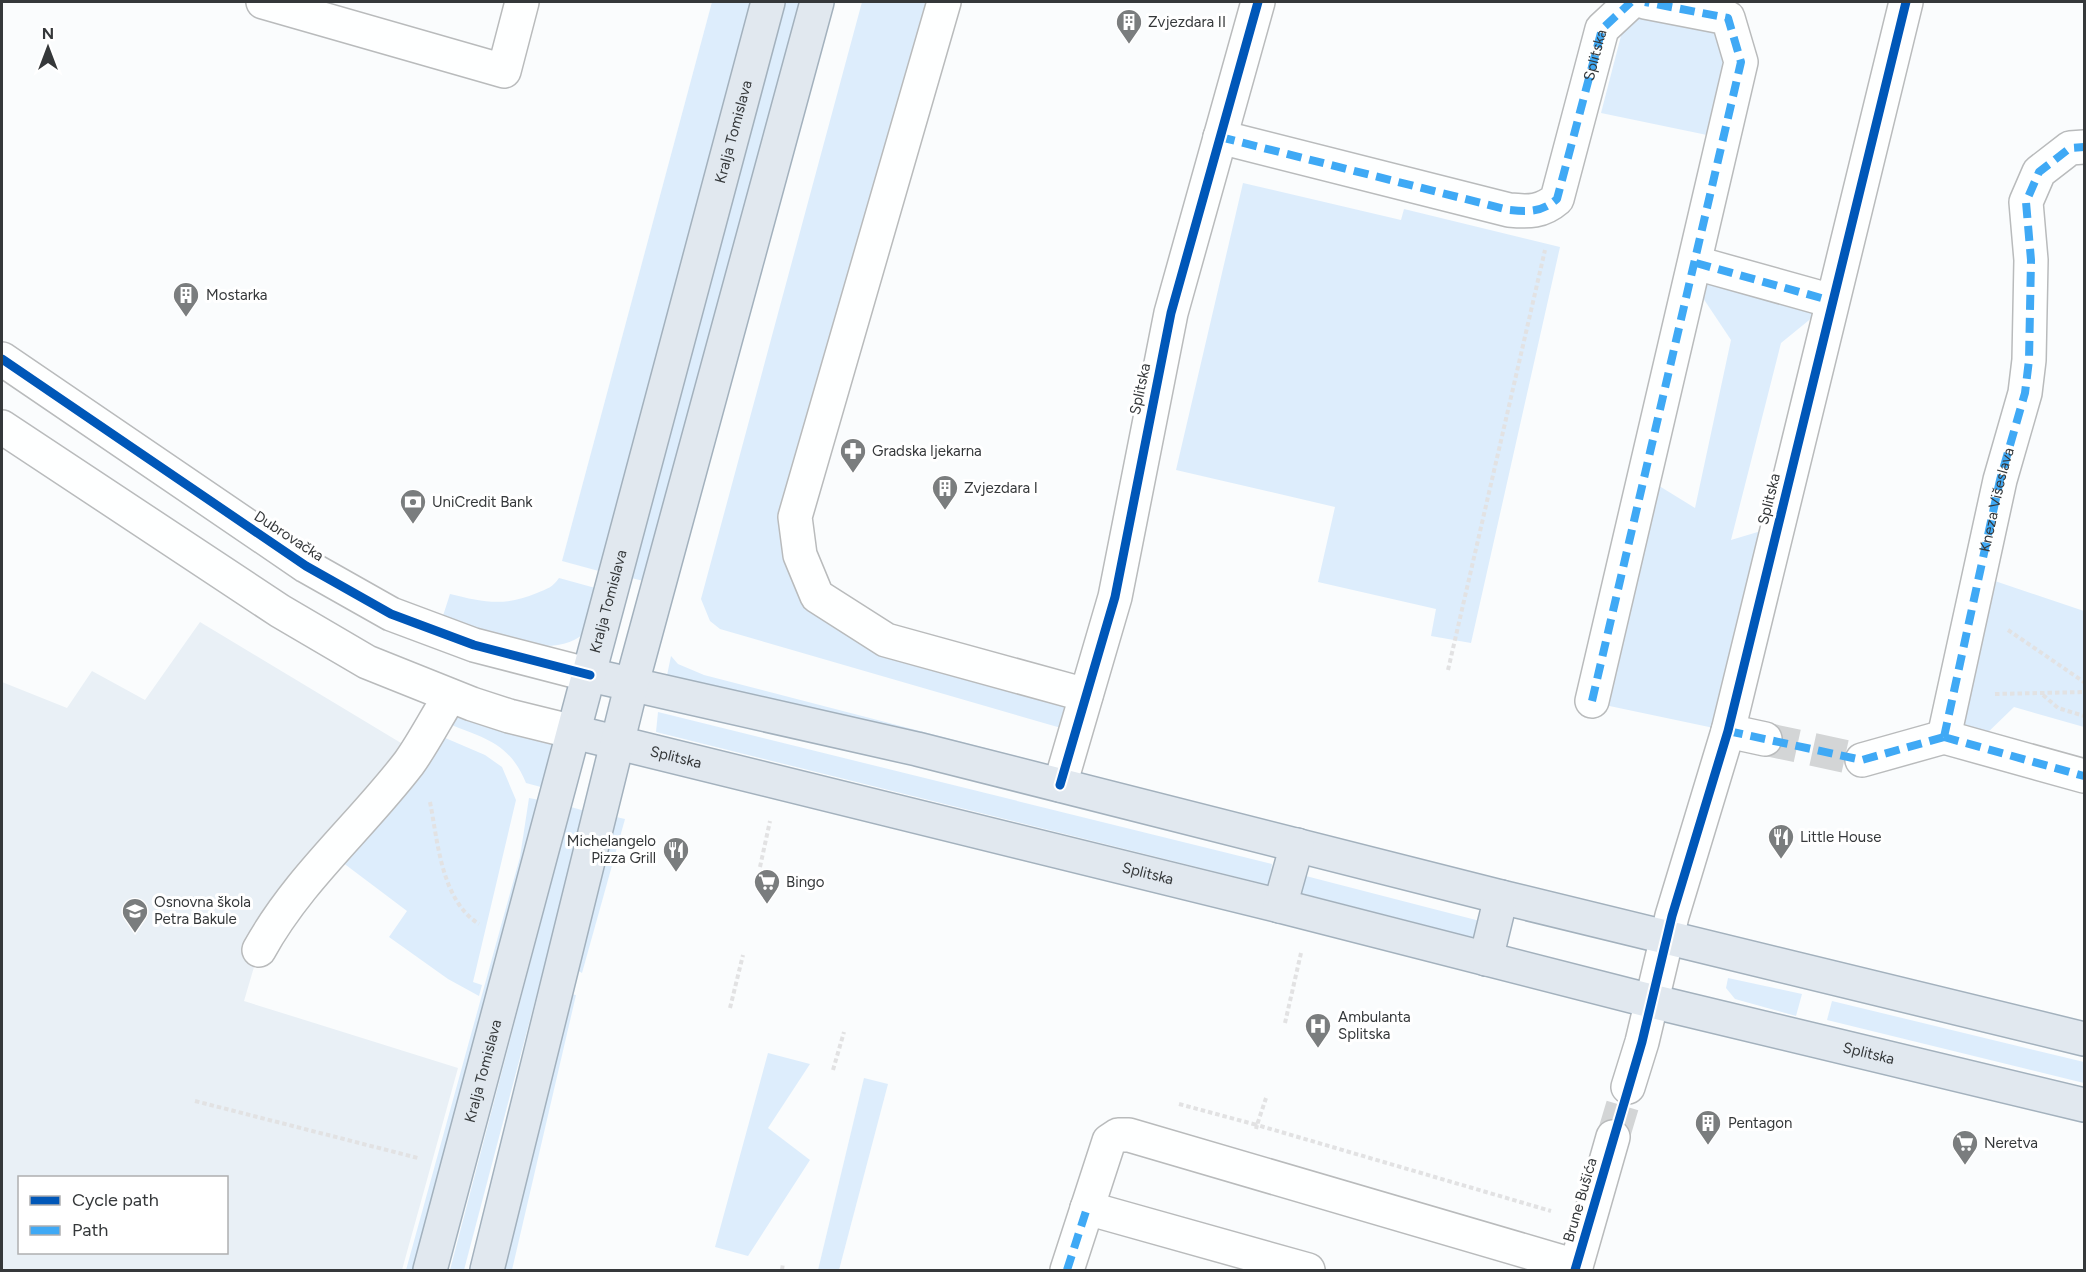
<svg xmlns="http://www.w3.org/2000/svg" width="2086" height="1272" viewBox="0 0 2086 1272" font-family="Figtree,sans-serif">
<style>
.built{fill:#e9f0f6;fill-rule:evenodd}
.green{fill:#ddedfc}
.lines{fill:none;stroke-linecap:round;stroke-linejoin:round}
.minor-tunnel{stroke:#d3d5d6;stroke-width:33;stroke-dasharray:33 16;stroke-linecap:butt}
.minor-casing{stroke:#b9bbbc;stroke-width:36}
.major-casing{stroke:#a3b1bd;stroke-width:36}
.path{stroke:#e2e2e3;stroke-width:4;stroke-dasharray:4.5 3;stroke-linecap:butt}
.minor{stroke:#feffff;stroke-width:33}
.major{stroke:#e1e8ef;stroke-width:33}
.quiet{stroke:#3fa9f5;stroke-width:8;stroke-dasharray:15 8;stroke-linecap:butt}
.cycleway-casing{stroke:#fff;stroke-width:13}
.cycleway{stroke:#0057b8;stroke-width:9}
.labels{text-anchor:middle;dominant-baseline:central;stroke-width:6;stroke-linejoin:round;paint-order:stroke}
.poi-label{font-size:15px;fill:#35383a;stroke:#fff;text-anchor:start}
.street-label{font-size:15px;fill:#35383a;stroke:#fff}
</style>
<rect width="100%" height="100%" fill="#fafcfd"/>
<path class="built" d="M 200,622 L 416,752 L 259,950 L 244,1001 L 458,1068 L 402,1270 L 2,1270 L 2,682 L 67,708 L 92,671 L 145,700 ZM 20,1178 L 226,1178 L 226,1252 L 20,1252 Z"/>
<g class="green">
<path d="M 712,2 L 760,2 L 606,573 L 562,561 Z"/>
<path d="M 786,2 L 806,2 L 648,582 L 631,578 Z"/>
<path d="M 862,2 L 939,2 L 788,528 L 809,598 L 1075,700 L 1068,730 L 720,629 L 710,621 L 701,599 Z"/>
<path d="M 1642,17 L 1714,33 L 1725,63 L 1707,135 L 1601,113 L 1622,32 Z"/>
<path d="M 1243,183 L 1401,220 L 1404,209 L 1560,247 L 1471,643 L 1431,636 L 1436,609 L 1318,582 L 1335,507 L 1176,470 Z"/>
<path d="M 1708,279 L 1819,312 L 1781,343 L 1731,540 L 1771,528 L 1728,731 L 1600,704 L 1656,484 L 1695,508 L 1731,340 L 1701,295 Z"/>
<path d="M 559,578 L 599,589 C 596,600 594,619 587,629 C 561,666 477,632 441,622 L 450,594 C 483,602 504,607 537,593 C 547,589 553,587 559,578 Z"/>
<path d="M 1989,579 L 2084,611 L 2084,727 L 2014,707 L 1981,739 L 1961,734 Z"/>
<path d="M 671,656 L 678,664 L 704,675 L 1058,767 L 1043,773 L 665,685 Z"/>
<path d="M 453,702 L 551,742 L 556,754 L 552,790 L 526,783 C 509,741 482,738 444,722 Z"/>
<path d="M 658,712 L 1272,864 L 1269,885 L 656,732 Z"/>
<path d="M 429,731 L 485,755 L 502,767 L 516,800 L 473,982 L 482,985 L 479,996 L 448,979 L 389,937 L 407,911 L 330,853 Z"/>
<path d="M 529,798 L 550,802 L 423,1270 L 406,1270 L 520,857 Z"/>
<path d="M 571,807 L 585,811 L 464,1270 L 450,1270 Z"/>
<path d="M 603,814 L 625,819 L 582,973 L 569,965 Z"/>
<path d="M 1302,875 L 1480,921 L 1475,938 L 1297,892 Z"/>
<path d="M 1728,978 L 1802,994 L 1796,1016 L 1735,999 L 1726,988 Z"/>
<path d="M 562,993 L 576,995 L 512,1270 L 492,1270 Z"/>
<path d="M 1832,1001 L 2084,1062 L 2084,1083 L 1827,1020 Z"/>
<path d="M 768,1053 L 810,1064 L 768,1128 L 810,1160 L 748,1256 L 715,1247 Z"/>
<path d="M 864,1078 L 888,1084 L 839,1270 L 818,1270 Z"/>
</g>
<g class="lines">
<g class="minor-tunnel">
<path d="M 1765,739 L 1862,760"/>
<path d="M 1613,1137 L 1628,1087"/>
</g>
<g class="minor-casing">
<g id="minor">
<path d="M 263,2 L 504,71 L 522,2"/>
<path d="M 944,2 L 795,517 L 800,555 L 817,596 L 886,640 L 1086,695"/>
<path id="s1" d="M 1220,137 L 1509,210 C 1529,212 1542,212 1557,199 L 1602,29 L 1631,2"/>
<path d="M 1696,263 L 1832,301"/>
<path d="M 2,359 L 306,566 L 391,614 L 474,645 L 590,675"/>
<path d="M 2,427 L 280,611 L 367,662 L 472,704 L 509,716 L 574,732"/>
<path d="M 1592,701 L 1741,62 L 1728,18 L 1645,2"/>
<path d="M 1728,731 L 1765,739"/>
<path id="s2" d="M 1944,737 L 2000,480 L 2025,393 L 2029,360 L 2031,260 L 2026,202 L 2039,172 L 2070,148 L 2084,147"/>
<path d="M 1944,737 L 2084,776"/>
<path d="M 1862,760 L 1944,737"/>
<path d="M 1060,785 L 1115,597 L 1171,313 L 1258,2"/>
<path d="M 259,950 C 298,879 360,827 409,763 C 424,742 436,718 450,696"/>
<path d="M 1628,1087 L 1642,1042 L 1672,916 L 1728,731 L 1906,2"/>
<path d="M 1087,1208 L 1308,1270"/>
<path d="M 1067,1270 L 1109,1141 L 1118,1135 L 1129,1135 L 1576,1266"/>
<path d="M 1575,1270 L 1613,1137"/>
</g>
</g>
<g class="major-casing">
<g id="major">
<path d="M 590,675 L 917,749 L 1501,897 L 2084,1039"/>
<path id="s3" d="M 574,732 L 1280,906 L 1651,1001 L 2084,1105"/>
<path d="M 1280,906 L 1297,845"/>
<path d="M 1486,959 L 1501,897"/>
<path id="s4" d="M 430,1270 L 768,2"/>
<path d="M 487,1270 L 632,683 L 817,2"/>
</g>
</g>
<g class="path">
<path d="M 2008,630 L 2084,682"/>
<path d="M 1448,670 L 1545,250"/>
<path d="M 1995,694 L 2084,692"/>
<path d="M 2043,695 L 2058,708 L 2084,716"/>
<path d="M 430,802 C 438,842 441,900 479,924"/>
<path d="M 760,867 L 770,821"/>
<path d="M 730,1008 L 743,955"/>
<path d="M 1285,1023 L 1301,953"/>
<path d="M 833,1070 L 844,1032"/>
<path d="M 195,1101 L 418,1158"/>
<path d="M 1179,1104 L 1257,1125 L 1266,1098"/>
<path d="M 1256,1129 L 1257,1125 L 1551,1211"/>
<path d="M 782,1270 L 783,1263"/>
</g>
<use href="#minor" class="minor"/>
<use href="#major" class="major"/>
<g class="quiet">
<path d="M 1220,137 L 1509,210 C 1529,212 1542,212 1557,199 L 1602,29 L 1631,2"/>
<path d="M 1696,263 L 1832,301"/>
<path d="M 1592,701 L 1741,62 L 1728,18 L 1645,2"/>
<path d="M 1728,731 L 1862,760 L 1944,737"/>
<path d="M 1944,737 L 2000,480 L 2025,393 L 2029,360 L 2031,260 L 2026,202 L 2039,172 L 2070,148 L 2084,147"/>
<path d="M 1944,737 L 2084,776"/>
<path d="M 1067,1270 L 1087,1208"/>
</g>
<g class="cycleway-casing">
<g id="cycleway">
<path d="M 2,359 L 306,566 L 391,614 L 474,645 L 590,675"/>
<path d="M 1060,785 L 1115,597 L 1171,313 L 1258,2"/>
<path d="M 1575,1270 L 1642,1042 L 1672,916 L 1728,731 L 1906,2"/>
</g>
</g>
<use href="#cycleway" class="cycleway"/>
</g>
<defs>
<g id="building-pin" transform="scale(1.35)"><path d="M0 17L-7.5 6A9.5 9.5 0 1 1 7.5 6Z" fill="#7a7d7e" stroke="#fff"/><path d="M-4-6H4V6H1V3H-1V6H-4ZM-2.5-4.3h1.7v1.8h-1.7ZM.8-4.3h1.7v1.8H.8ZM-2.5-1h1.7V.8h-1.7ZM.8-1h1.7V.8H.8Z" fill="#fff"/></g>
<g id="pharmacy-pin" transform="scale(1.35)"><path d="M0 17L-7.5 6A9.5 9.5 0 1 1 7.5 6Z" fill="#7a7d7e" stroke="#fff"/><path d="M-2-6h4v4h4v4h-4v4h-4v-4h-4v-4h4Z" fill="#fff"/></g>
<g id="bank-pin" transform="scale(1.35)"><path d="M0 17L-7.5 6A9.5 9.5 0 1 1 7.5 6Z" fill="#7a7d7e" stroke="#fff"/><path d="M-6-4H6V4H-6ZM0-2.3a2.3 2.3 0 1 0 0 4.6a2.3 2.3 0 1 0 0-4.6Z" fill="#fff"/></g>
<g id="restaurant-pin" transform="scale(1.35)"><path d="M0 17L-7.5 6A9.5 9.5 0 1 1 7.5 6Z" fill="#7a7d7e" stroke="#fff"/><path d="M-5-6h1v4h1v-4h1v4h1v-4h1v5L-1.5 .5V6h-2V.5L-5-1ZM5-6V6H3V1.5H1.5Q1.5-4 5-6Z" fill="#fff"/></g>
<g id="supermarket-pin" transform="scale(1.35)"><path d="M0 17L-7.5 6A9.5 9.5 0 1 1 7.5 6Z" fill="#7a7d7e" stroke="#fff"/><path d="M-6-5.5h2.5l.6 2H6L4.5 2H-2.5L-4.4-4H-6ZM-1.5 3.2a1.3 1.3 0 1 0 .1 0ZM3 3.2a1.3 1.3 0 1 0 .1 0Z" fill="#fff"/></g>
<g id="school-pin" transform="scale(1.35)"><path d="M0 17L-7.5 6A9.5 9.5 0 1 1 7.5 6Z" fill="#7a7d7e" stroke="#fff"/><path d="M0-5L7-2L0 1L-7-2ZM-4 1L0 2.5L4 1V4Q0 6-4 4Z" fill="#fff"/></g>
<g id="hospital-pin" transform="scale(1.35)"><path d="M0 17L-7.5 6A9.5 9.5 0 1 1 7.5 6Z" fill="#7a7d7e" stroke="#fff"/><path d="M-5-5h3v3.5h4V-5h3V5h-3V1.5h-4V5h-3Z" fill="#fff"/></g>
</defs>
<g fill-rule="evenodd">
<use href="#building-pin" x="1129" y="22"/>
<use href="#building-pin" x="186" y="295"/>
<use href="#pharmacy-pin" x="853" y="451"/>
<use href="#building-pin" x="945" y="488"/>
<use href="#bank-pin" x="413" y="502"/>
<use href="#restaurant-pin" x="1781" y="837"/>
<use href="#restaurant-pin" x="676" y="850"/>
<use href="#supermarket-pin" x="767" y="882"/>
<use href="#school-pin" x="135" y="911"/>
<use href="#hospital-pin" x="1318" y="1026"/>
<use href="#building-pin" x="1708" y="1123"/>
<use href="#supermarket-pin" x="1965" y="1143"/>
</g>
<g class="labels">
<g class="poi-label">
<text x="1148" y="22">Zvjezdara II</text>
<text x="206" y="295">Mostarka</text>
<text x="872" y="451">Gradska ljekarna</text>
<text x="964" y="488">Zvjezdara I</text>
<text x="432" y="502">UniCredit Bank</text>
<text x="1800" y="837">Little House</text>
<text x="656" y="841" text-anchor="end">Michelangelo<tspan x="656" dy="17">Pizza Grill</tspan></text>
<text x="786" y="882">Bingo</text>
<text x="154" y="902">Osnovna škola<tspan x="154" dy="17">Petra Bakule</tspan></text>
<text x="1338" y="1017">Ambulanta<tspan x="1338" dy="17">Splitska</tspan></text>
<text x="1728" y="1123">Pentagon</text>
<text x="1984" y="1143">Neretva</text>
</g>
<g class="street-label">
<text stroke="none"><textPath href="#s1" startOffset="498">Splitska</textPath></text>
<text stroke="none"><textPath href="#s4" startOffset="1178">Kralja Tomislava</textPath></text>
<text transform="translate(1140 389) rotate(-78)">Splitska</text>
<text transform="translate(1769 499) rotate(-76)">Splitska</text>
<text stroke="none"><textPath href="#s2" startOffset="243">Kneza Višeslava</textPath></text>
<text transform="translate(289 536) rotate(33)">Dubrovačka</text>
<text stroke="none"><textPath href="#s4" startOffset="692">Kralja Tomislava</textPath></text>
<text stroke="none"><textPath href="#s3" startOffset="105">Splitska</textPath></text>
<text stroke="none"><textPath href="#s3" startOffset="591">Splitska</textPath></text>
<text stroke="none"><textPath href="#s3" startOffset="1334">Splitska</textPath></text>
<text stroke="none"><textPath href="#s4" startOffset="206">Kralja Tomislava</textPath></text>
<text transform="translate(1580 1200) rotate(-74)">Brune Bušića</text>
</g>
</g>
<rect width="2086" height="1272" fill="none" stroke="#35383a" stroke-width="6"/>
<rect x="18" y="1176" width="210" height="78" fill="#ffffff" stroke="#aeafb0" stroke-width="1.5"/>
<rect x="30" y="1196" width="30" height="9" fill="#0057b8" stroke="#aeafb0" stroke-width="1.5"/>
<text x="72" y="1206" font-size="18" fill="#35383a">Cycle path</text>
<rect x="30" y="1226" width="30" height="9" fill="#3fa9f5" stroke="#aeafb0" stroke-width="1.5"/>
<text x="72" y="1236" font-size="18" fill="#35383a">Path</text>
<g transform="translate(48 48)" stroke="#ffffff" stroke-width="4.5" paint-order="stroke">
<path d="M0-4.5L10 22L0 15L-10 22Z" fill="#35383a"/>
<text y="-9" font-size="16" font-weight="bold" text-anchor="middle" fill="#35383a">N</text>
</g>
</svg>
